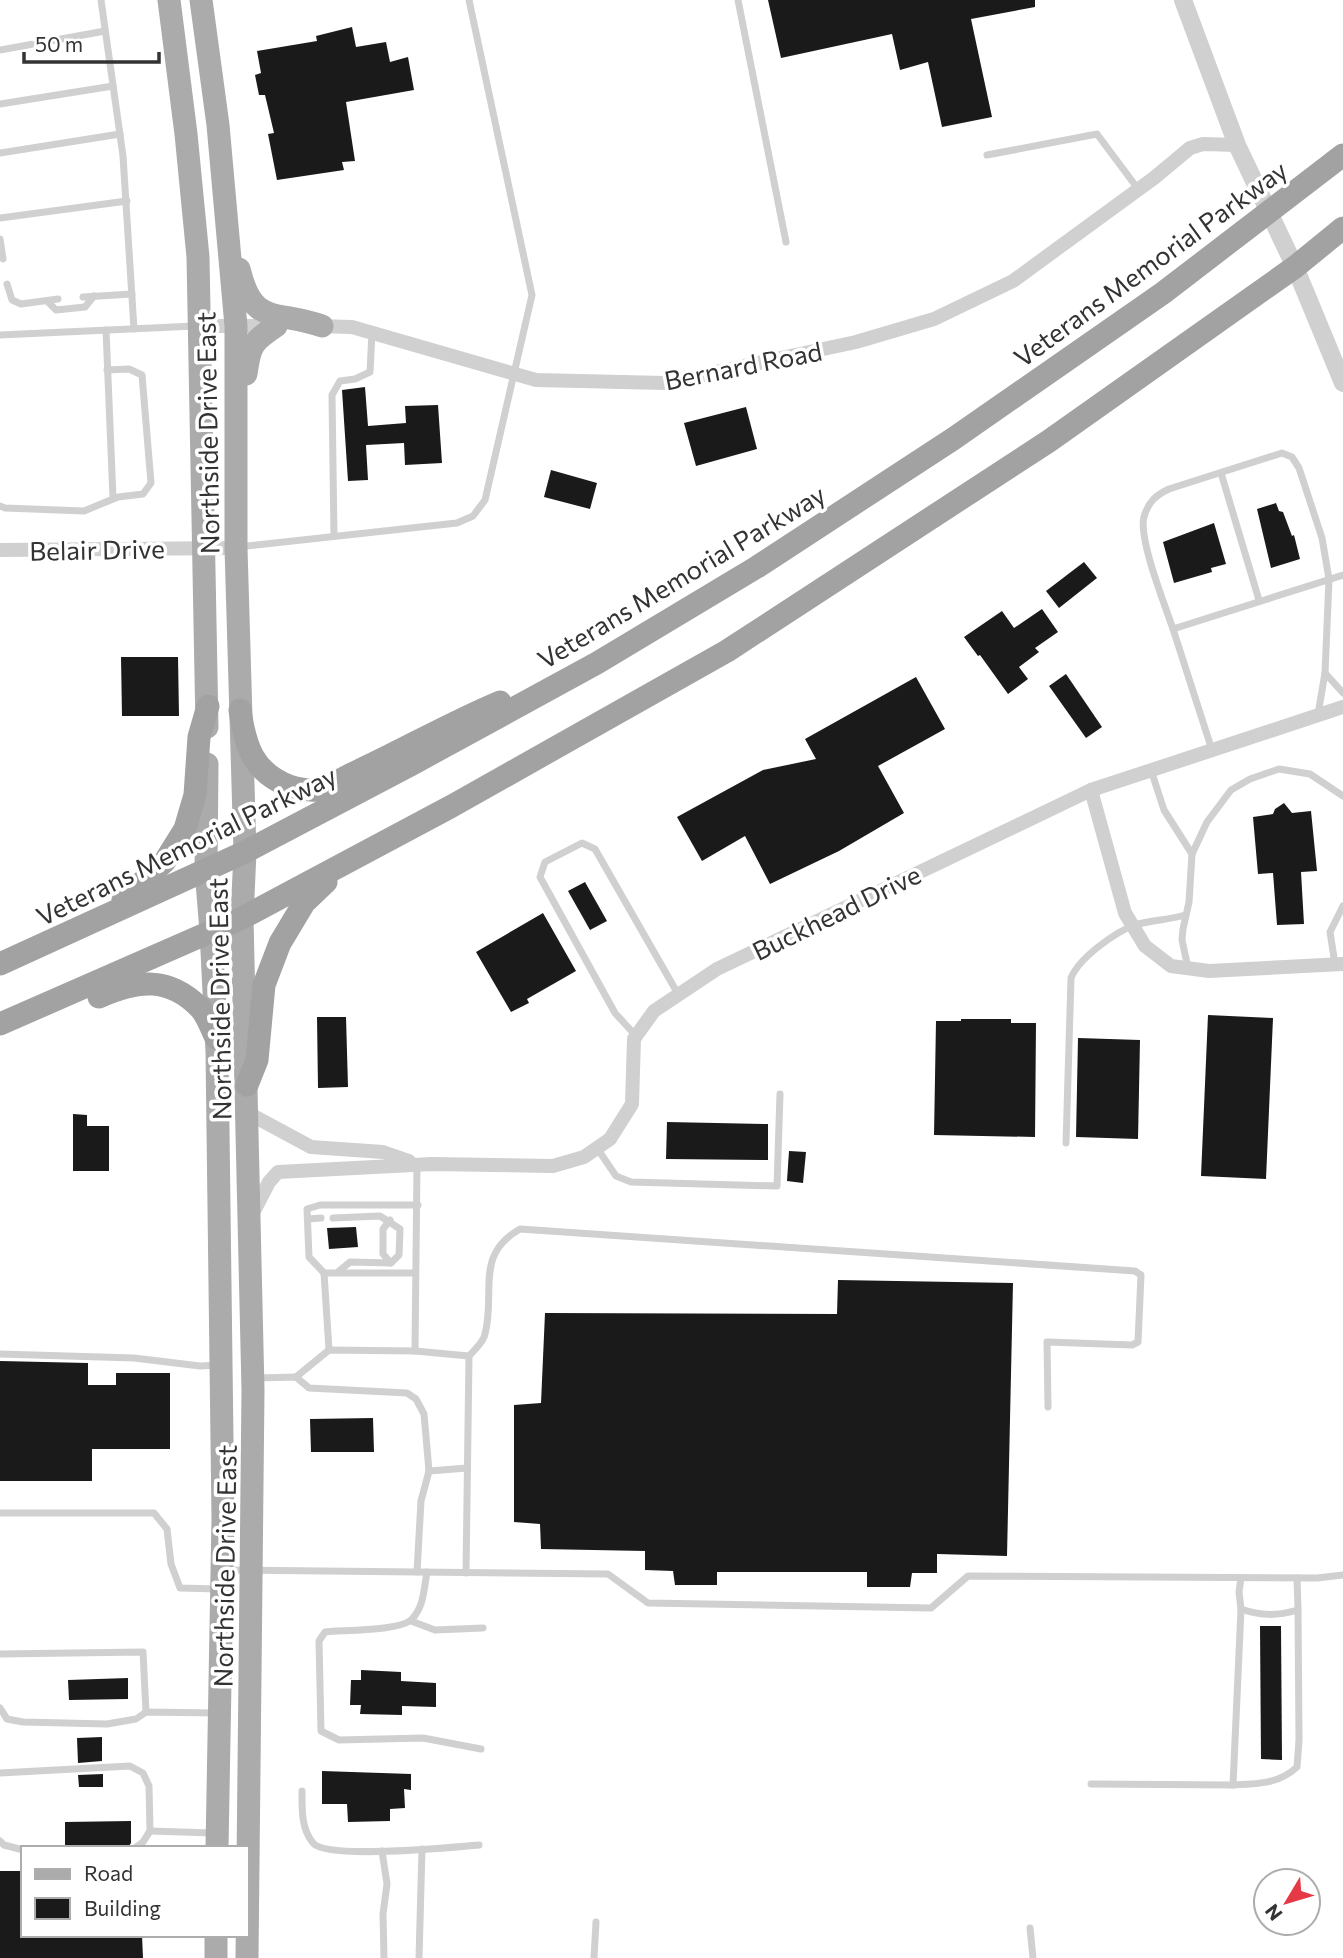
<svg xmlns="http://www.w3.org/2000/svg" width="1343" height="1958" viewBox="0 0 1343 1958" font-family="Commissioner,sans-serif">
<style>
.building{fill:#1a1a1a}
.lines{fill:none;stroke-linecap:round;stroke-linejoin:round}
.service{stroke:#d0d0d0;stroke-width:7}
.minor{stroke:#d0d0d0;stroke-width:14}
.tertiary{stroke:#d0d0d0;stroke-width:18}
.primary{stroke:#ababab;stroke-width:23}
.trunk{stroke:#a2a2a2;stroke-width:23}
.labels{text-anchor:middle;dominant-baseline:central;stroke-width:7;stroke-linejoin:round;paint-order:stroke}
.street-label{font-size:26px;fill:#333;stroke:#fff}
</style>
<rect width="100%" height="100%" fill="#fff"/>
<g class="building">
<path d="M 768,0 L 1035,0 L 1035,7 L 971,19 L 992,117 L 942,127 L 928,62 L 900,70 L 892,34 L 781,58 Z"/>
<path d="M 352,27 L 356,47 L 386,42 L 390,62 L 408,57 L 414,90 L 346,102 L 355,161 L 342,162 L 344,170 L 277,180 L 268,134 L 274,133 L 265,95 L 259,95 L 255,75 L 261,73 L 257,51 L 317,41 L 316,36 Z"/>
<path d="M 365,387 L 368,426 L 406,423 L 405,406 L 438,405 L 442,463 L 405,465 L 404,443 L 366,445 L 368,480 L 348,481 L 342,390 Z"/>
<path d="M 746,407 L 757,449 L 696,466 L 684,423 Z"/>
<path d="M 551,470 L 597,483 L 590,509 L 544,497 Z"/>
<path d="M 1276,503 L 1279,511 L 1283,512 L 1292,536 L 1294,535 L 1300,559 L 1271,568 L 1257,509 Z"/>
<path d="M 1214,523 L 1226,564 L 1211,568 L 1212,572 L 1174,583 L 1163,542 Z"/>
<path d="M 1084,562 L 1097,578 L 1059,608 L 1046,591 Z"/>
<path d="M 1042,609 L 1058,632 L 1035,648 L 1039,652 L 1019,667 L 1028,679 L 1008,694 L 980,655 L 978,656 L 964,637 L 1002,611 L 1014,628 Z"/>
<path d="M 121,657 L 178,657 L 179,716 L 122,716 Z"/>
<path d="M 1066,674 L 1102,727 L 1086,738 L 1049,686 Z"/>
<path d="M 916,677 L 945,729 L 878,766 L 904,813 L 839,851 L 770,884 L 745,836 L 702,861 L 677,817 L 763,770 L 816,759 L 805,739 Z"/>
<path d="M 1284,803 L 1292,813 L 1311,811 L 1317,871 L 1301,872 L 1304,924 L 1277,925 L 1273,873 L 1258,874 L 1253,817 L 1273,814 L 1275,809 Z"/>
<path d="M 585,882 L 607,921 L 590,930 L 568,891 Z"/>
<path d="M 543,913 L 576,971 L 527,999 L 529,1003 L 511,1012 L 476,952 Z"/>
<path d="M 1208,1015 L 1273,1018 L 1266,1179 L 1201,1176 Z"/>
<path d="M 317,1017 L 346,1017 L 348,1087 L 318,1088 Z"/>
<path d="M 961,1019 L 1011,1019 L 1011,1023 L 1036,1023 L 1035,1137 L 934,1135 L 936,1021 L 961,1021 Z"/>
<path d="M 1078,1038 L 1140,1040 L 1138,1139 L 1076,1137 Z"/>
<path d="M 73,1114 L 87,1115 L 87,1126 L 109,1126 L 109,1171 L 73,1171 Z"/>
<path d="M 667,1122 L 768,1124 L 768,1160 L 666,1159 Z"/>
<path d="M 789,1151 L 806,1152 L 803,1183 L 787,1181 Z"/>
<path d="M 356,1227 L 358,1247 L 329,1249 L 327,1228 Z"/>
<path d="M 838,1280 L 1013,1283 L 1007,1556 L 937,1554 L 937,1573 L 912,1573 L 910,1587 L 867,1587 L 867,1572 L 717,1572 L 717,1585 L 675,1585 L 673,1571 L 645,1570 L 645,1551 L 541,1549 L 540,1524 L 514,1522 L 514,1405 L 541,1403 L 545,1313 L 837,1314 Z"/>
<path d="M 0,1361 L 88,1363 L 88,1385 L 116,1385 L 116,1373 L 170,1373 L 170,1449 L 92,1449 L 92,1481 L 0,1481 Z"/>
<path d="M 373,1418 L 374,1452 L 311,1452 L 310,1419 Z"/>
<path d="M 1260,1626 L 1281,1626 L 1282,1760 L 1261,1759 Z"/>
<path d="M 361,1670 L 401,1672 L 401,1681 L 436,1683 L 436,1707 L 402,1706 L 402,1715 L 360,1714 L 361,1705 L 350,1705 L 351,1680 L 361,1680 Z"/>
<path d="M 128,1678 L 128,1699 L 69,1700 L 68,1680 Z"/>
<path d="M 102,1737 L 102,1761 L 78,1763 L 77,1738 Z"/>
<path d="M 322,1771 L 411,1774 L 411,1790 L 404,1789 L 405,1808 L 390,1809 L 390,1821 L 348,1822 L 347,1804 L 322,1804 Z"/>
<path d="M 103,1774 L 103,1787 L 79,1787 L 78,1775 Z"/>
<path d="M 131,1821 L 131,1843 L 129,1846 L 65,1847 L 65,1822 Z"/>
<path d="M 0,1871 L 23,1871 L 23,1935 L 142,1935 L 143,1958 L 0,1958 Z"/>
</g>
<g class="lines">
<g class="service">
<path d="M 101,0 L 123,156 L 134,329"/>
<path d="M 738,0 L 786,242"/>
<path d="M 0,50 L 105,31"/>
<path d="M 0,104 L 113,86"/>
<path d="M 0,153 L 120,134"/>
<path d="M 987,155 L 1097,134 L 1138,189"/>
<path d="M 0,218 L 127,201"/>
<path d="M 0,239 L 3,259"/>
<path d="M 7,284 L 12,300 L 21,304 L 58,299"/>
<path d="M 83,297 L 132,294"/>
<path d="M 47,301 L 56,310 L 85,307 L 94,296"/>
<path d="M 106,330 L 113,498"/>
<path d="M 0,335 L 195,326"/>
<path d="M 1221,473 L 1259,600"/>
<path d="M 0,506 L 5,508 L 84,511 L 118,497 L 143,494 L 151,483 L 142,375 L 129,369 L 107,370"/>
<path d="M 334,536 L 332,395 L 340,381 L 355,379 L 370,372 L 372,332"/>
<path d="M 238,547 L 457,523 L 473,516 L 485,500 L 532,295 L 469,0"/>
<path d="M 1173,629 C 1165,605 1138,538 1144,517 C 1148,502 1156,495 1169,489 L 1282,453 L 1292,457 L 1299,468 L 1322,538 L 1329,579 L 1325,673 L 1318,714"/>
<path d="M 1325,673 L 1343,693"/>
<path d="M 1212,750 L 1173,629 L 1343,575"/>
<path d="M 1151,770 L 1164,810 L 1192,854"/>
<path d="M 1335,964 L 1330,932 L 1343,906"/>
<path d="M 1188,968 L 1182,940 L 1183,929 L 1189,902 L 1192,854 L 1207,822 L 1231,790 L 1250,779 L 1279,769 L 1310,774 L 1343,796"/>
<path d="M 636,1036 L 615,1013 L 540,877 L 545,862 L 582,843 L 595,849 L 678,994"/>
<path d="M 1066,1143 L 1071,978 C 1079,958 1115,932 1135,925 C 1151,920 1169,920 1185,915"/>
<path d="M 597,1148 L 616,1176 L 631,1182 L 777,1186 L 780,1094"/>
<path d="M 333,1218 L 380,1216 L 400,1229 L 399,1255 L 391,1263 L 350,1262 L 338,1272"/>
<path d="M 308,1219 L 321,1218"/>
<path d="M 390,1220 L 383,1229 L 383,1254 L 391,1263"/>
<path d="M 324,1273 L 329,1350"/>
<path d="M 415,1273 L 324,1273 L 309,1257 L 307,1209 L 320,1205 L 418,1205"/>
<path d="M 415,1351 L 417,1164"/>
<path d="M 0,1354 L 134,1358 L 200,1366 L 219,1365"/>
<path d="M 296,1377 L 329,1350 L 415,1351 L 469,1356"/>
<path d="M 257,1378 L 296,1377 L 309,1388 L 407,1393 L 416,1399 L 424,1414 L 429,1471 L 421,1501 L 417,1572"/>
<path d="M 429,1471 L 467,1468"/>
<path d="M 0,1513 L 154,1513 L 167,1529 L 171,1564 L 180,1588 L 218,1589"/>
<path d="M 224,1570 L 608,1574 L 648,1603 L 931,1608 L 968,1576 L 1317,1578 L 1343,1575"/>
<path d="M 427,1572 C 424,1588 424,1607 412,1619 C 401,1631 344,1630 325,1632 L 319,1641 L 321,1731 L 339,1740 L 423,1738 L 481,1749"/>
<path d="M 466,1573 L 469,1356 C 474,1350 484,1342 485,1334 C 496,1292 474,1255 520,1229 L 1135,1271 L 1141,1275 L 1138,1342 L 1132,1345 L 1047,1342 L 1048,1407"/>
<path d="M 1241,1578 L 1239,1592 L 1241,1609 C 1261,1616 1277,1616 1298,1610 L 1297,1578"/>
<path d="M 411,1621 L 435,1630 L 483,1628"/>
<path d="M 0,1654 L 143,1652 L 146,1712"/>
<path d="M 0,1708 L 7,1719 L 23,1722 L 107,1724 L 136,1719 L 146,1712 L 215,1713"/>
<path d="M 0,1773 L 130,1766 L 143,1773 L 149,1786 L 150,1831 L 143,1842 L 135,1848"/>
<path d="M 1091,1784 L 1233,1785 L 1241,1609"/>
<path d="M 1233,1785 C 1257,1784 1279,1784 1297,1767 L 1299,1740 L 1298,1610"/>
<path d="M 302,1791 C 302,1808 301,1829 313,1843 C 327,1860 453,1847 479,1845"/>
<path d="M 150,1831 L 213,1833"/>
<path d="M 0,1841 L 4,1845 L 23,1850"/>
<path d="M 382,1851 L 387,1884 L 383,1914 L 384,1958"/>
<path d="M 1030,1928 L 1033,1958"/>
<path d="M 419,1958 L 422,1849"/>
<path d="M 594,1958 L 596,1922"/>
</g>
<g class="minor">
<path d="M 199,326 L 275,326"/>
<path d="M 316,326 L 352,327 L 536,380 L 665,383 L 856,342 L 934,319 L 1013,281 L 1154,178 L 1190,148 L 1203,144 L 1237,145"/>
<path d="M 0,550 L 236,548"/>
<path d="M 1091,790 L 1125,913 L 1145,946 L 1171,966 L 1209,971 L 1343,964"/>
<path d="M 248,1113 L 311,1147 L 383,1152 L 409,1161"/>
<path d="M 252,1215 L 269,1182 L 278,1172 L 432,1164 L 553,1166 L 584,1157 L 610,1139 L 632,1104 L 634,1039 L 636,1036 L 654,1011 L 717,969 L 1091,790 L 1343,707"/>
</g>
<path class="tertiary" d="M 1183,0 L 1237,145 L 1295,267 L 1343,383"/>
<g class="primary">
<path d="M 169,0 L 186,134 L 198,257 L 207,727"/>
<path d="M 201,0 L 218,125 L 236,326 L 236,548 L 245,852 L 242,918 L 253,1390 L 247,1958"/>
<path d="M 239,269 C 253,328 276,309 322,326"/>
<path d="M 246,374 C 250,345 252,342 276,326"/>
<path d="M 207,764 L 206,870 L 211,931 L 217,1052 L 223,1518 L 217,1848"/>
<path d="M 216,1958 L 216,1935"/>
</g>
<g class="trunk">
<path d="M 240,710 C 245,746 253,772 289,786 C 296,788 308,791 316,790 C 330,787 346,776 360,770 C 407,748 452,722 500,702"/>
<path d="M 123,900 L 165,861 L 185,829 L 195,795 L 199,737 L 208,706"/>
<path d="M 0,964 L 245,852 L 414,763 L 597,663 L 757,567 L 953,439 L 1163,293 L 1343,155"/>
<path d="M 99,997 C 137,980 169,976 200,1008 C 207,1015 211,1028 216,1038"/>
<path d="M 0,1024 L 242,918 L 452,806 L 727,651 L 1049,441 L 1295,267 L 1343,228"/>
<path d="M 247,1085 L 257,1060 L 264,985 L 280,943 L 304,903 L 326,882"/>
</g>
</g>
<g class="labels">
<g class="street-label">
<text transform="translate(1150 263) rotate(-36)">Veterans Memorial Parkway</text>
<text transform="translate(743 365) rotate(-11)">Bernard Road</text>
<text transform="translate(207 433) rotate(-91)">Northside Drive East</text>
<text transform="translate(97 549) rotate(-1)">Belair Drive</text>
<text transform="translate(681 576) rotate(-31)">Veterans Memorial Parkway</text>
<text transform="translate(186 845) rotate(-26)">Veterans Memorial Parkway</text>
<text transform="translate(836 912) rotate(-26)">Buckhead Drive</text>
<text transform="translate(219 999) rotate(-91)">Northside Drive East</text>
<text transform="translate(224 1566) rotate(-89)">Northside Drive East</text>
</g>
</g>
<rect x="21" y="1846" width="228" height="91" fill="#ffffff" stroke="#adadad" stroke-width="2"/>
<rect x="35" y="1869" width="35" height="10" fill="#ababab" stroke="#adadad" stroke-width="2"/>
<text x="84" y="1881" font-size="21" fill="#333333">Road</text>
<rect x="35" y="1898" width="35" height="21" fill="#1a1a1a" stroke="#adadad" stroke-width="2"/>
<text x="84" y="1916" font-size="21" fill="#333333">Building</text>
<g transform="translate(1287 1902) rotate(232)"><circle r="33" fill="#ffffff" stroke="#adadad" stroke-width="2"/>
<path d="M0-5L12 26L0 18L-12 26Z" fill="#e63946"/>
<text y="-10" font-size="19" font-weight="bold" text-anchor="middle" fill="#333333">N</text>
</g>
<path d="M24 52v10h135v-10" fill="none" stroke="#333333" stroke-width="3.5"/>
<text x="35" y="52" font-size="21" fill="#333333" stroke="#ffffff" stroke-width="5" paint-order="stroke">50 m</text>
</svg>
